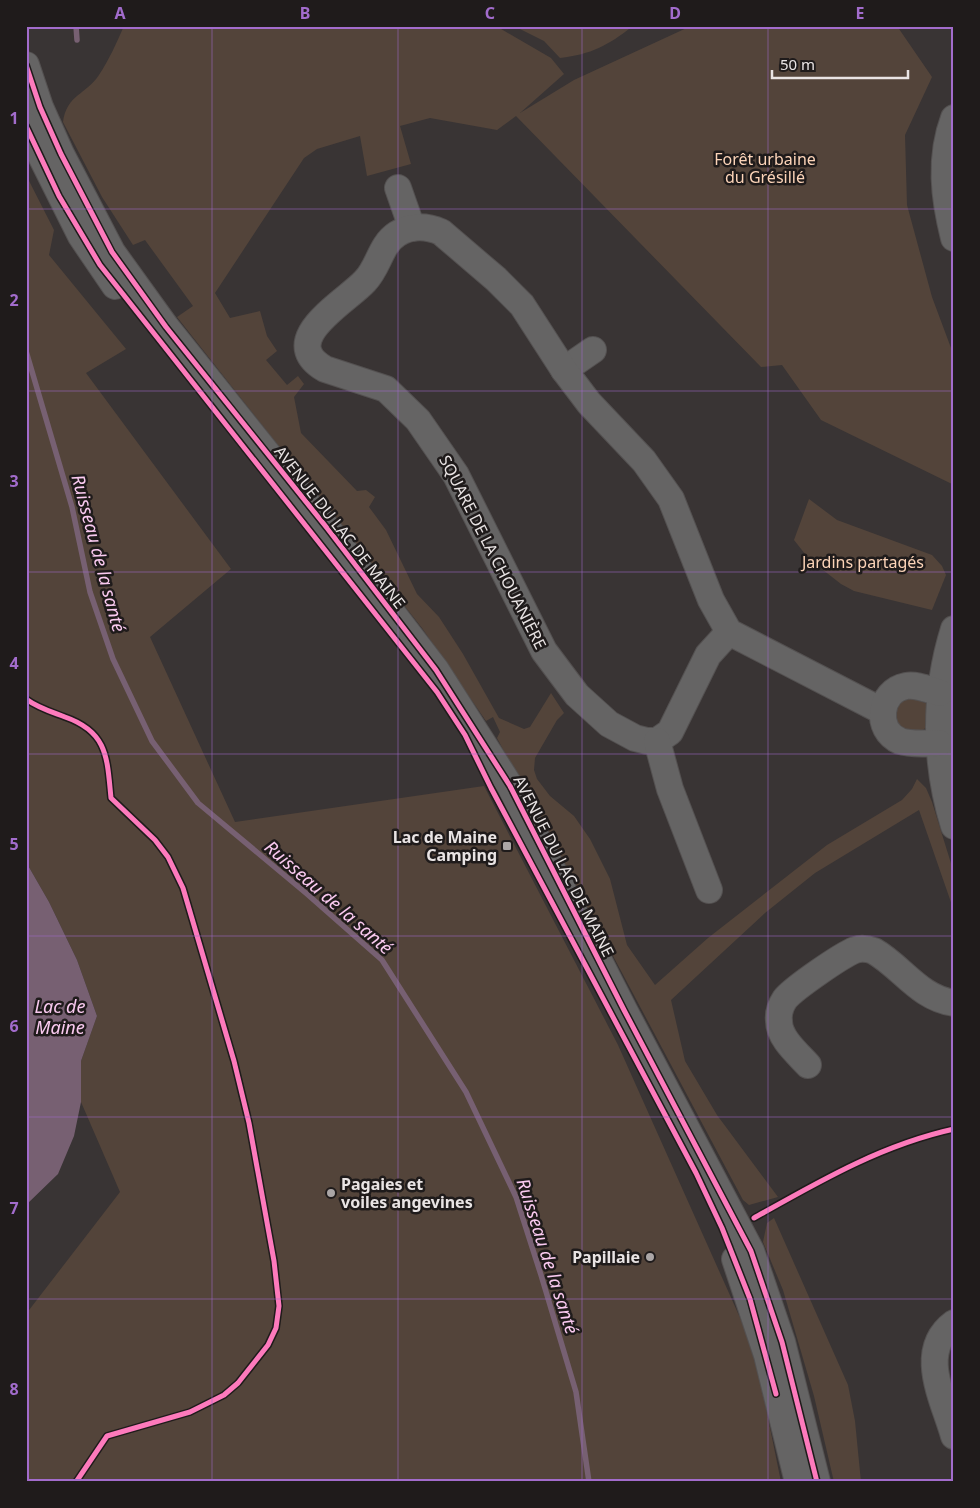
<svg xmlns="http://www.w3.org/2000/svg" width="980" height="1508" viewBox="0 0 980 1508" font-family="'Noto Sans',sans-serif">
<style>
.green{fill:#53443a}
.water{fill:#776072}
.lines{fill:none;stroke-linecap:round;stroke-linejoin:round}
.stream{stroke:#776072;stroke-width:5.5}
.minor-casing{stroke:#545151;stroke-width:28}
.minor{stroke:#656464;stroke-width:26}
.cycleway-casing{stroke:#1f1b1b;stroke-width:8}
.cycleway{stroke:#fd7abc;stroke-width:5}
.grid{fill:none;stroke:#a26ccc;stroke-width:1;stroke-opacity:0.55}
.poi-dot{fill:#aba6a6;stroke:#1f1b1b;stroke-width:2}
.labels{text-anchor:middle;dominant-baseline:central;stroke-width:5;stroke-linejoin:round;paint-order:stroke}
.park-label{font-size:16px;fill:#fcd4b8;stroke:#1f1b1b}
.street-label{font-size:16px;fill:#e9e4e4;stroke:#1f1b1b}
.poi-label{font-size:16px;font-weight:bold;fill:#e9e4e4;stroke:#1f1b1b;text-anchor:end}
.water-label{font-size:18px;font-style:italic;fill:#facaf0;stroke:#1f1b1b}
.neatline{fill:none;stroke:#a26ccc;stroke-width:2}
.grid-label{font-size:16px;text-anchor:middle;font-weight:bold;fill:#a26ccc}
</style>
<rect width="100%" height="100%" fill="#393434"/>
<g class="green">
<path d="M 124,26 L 496,26 L 551,58 L 564,74 L 520,113 L 574,80 L 691,26 L 897,26 L 932,77 L 905,135 L 907,205 L 932,297 L 954,356 L 954,485 L 821,420 L 782,365 L 761,367 L 516,116 L 497,130 L 430,118 L 400,126 L 411,164 L 367,176 L 360,136 L 317,149 L 304,158 L 215,293 L 230,318 L 260,311 L 267,336 L 277,351 L 266,360 L 287,385 L 298,376 L 304,384 L 294,397 L 301,433 L 357,491 L 366,490 L 375,497 L 369,507 L 386,530 L 417,594 L 439,617 L 463,654 L 499,718 L 524,729 L 530,727 L 551,693 L 564,713 L 557,720 L 535,758 L 534,770 L 537,779 L 550,796 L 574,816 L 590,839 L 610,879 L 627,945 L 655,985 L 708,938 L 827,845 L 902,800 L 912,789 L 917,779 L 926,788 L 932,802 L 954,873 L 954,911 L 919,810 L 815,873 L 765,913 L 671,1000 L 685,1061 L 717,1115 L 778,1197 L 749,1205 L 743,1200 L 497,738 L 500,732 L 493,717 L 486,721 L 422,628 L 177,317 L 193,306 L 145,240 L 133,245 L 102,197 L 63,122 C 67,94 86,95 99,75 C 109,60 117,42 124,26 Z"/>
<path d="M 514,26 L 633,26 C 607,46 592,54 560,58 L 544,41 Z"/>
<path d="M 26,175 L 54,230 L 49,255 L 126,349 L 86,373 L 231,569 L 150,637 L 235,822 L 484,786 L 618,1045 L 754,1349 L 781,1482 L 26,1482 L 26,1314 L 120,1192 L 81,1102 L 81,1061 L 97,1016 L 77,960 L 49,902 L 26,862 Z"/>
<path d="M 809,499 L 837,520 L 932,555 L 942,566 L 946,575 L 932,610 L 854,591 L 841,584 L 809,559 L 794,540 Z"/>
<path d="M 904,695 L 928,704 L 928,726 L 915,736 L 890,722 Z"/>
<path d="M 774,1218 L 848,1385 L 855,1421 L 861,1482 L 834,1482 L 814,1396 L 783,1290 L 763,1242 L 767,1223 Z"/>
</g>
<path class="water" d="M 26,862 L 49,902 L 77,960 L 97,1016 L 81,1061 L 81,1102 L 74,1136 L 58,1174 L 26,1205 Z"/>
<g class="lines">
<g class="stream">
<path d="M 76,26 L 77,40"/>
<path d="M 26,351 L 72,507 L 90,592 L 113,659 L 152,741 L 198,803 L 307,894 L 382,960 L 466,1092 L 516,1197 L 541,1275 L 576,1392 L 589,1482"/>
</g>
<g class="minor-casing">
<g id="minor">
<path d="M 26,65 L 40,107 L 61,154 L 112,252 L 166,327 L 327,528 L 436,670 L 510,786 L 624,1010 L 751,1251 L 782,1342 L 817,1482"/>
<path d="M 954,118 C 939,158 944,198 954,238"/>
<path d="M 26,126 L 81,236 L 115,286"/>
<path d="M 398,188 L 412,228"/>
<path d="M 564,370 L 593,350"/>
<path d="M 954,629 C 934,693 934,761 954,826"/>
<path d="M 729,632 L 711,600 L 671,499 L 644,461 L 589,403 L 564,370 L 522,305 L 496,279 L 441,232 C 427,226 411,225 397,234 C 380,245 379,267 365,281 C 346,302 275,340 325,369 L 386,389 L 418,420 L 456,475 L 544,651 L 577,695 L 609,724 L 635,738 L 647,741 L 657,741 L 670,732 L 708,655 L 729,632 L 882,711"/>
<path d="M 657,741 L 670,789 L 709,890"/>
<path d="M 939,743 C 927,743 912,745 900,741 C 874,730 879,691 906,686 C 917,684 929,690 940,693"/>
<path d="M 808,1065 C 797,1053 779,1038 779,1021 C 778,1013 781,1005 785,999 C 794,988 842,955 855,950 C 861,948 868,949 874,951 C 902,967 919,998 954,1003"/>
<path d="M 735,1259 L 767,1355 L 798,1482"/>
<path d="M 954,1323 C 916,1351 944,1400 954,1436"/>
</g>
</g>
<use href="#minor" class="minor"/>
<g class="cycleway-casing">
<g id="cycleway">
<path d="M 26,65 L 40,107 L 61,154 L 112,252 L 166,327 L 327,528 L 436,670 L 510,786 L 624,1010 L 751,1251 L 782,1342 L 817,1482"/>
<path d="M 26,126 L 59,196 L 100,265 L 437,692 L 465,735 L 491,788 L 696,1173 L 722,1228 L 750,1299 L 776,1394"/>
<path d="M 26,699 C 38,708 52,712 65,717 C 108,732 107,758 111,798 L 155,840 L 168,857 L 183,888 L 234,1061 L 249,1123 L 274,1261 L 279,1306 L 276,1328 L 268,1345 L 238,1383 L 224,1395 L 190,1412 L 107,1436 L 76,1482"/>
<path d="M 754,1218 C 818,1182 881,1145 954,1129"/>
</g>
</g>
<use href="#cycleway" class="cycleway"/>
</g>
<path class="grid" d="M 212,26 L 212,1482M 398,26 L 398,1482M 582,26 L 582,1482M 768,26 L 768,1482M 26,209 L 954,209M 26,391 L 954,391M 26,572 L 954,572M 26,754 L 954,754M 26,936 L 954,936M 26,1117 L 954,1117M 26,1299 L 954,1299"/>
<g class="poi-dot">
<rect x="502" y="841" width="10" height="10" rx="2.5"/>
<circle cx="331" cy="1193" r="5"/>
<circle cx="650" cy="1257" r="5"/>
</g>
<g class="labels">
<g class="park-label">
<text x="765" y="159">Forêt urbaine<tspan x="765" dy="18">du Grésillé</tspan></text>
<text x="863" y="562">Jardins partagés</text>
</g>
<g class="street-label">
<text transform="translate(340 527) rotate(52)">AVENUE DU LAC DE MAINE</text>
<text transform="translate(493 552) rotate(63)">SQUARE DE LA CHOUANIÈRE</text>
<text transform="translate(564 866) rotate(63)">AVENUE DU LAC DE MAINE</text>
</g>
<g class="poi-label">
<text x="497" y="837">Lac de Maine<tspan x="497" dy="18">Camping</tspan></text>
<text x="341" y="1184" text-anchor="start">Pagaies et<tspan x="341" dy="18">voiles angevines</tspan></text>
<text x="640" y="1257">Papillaie</text>
</g>
<g class="water-label">
<text transform="translate(99 553) rotate(75)">Ruisseau de la santé</text>
<text transform="translate(329 897) rotate(41)">Ruisseau de la santé</text>
<text x="60" y="1006">Lac de<tspan x="60" dy="21">Maine</tspan></text>
<text transform="translate(548 1256) rotate(72)">Ruisseau de la santé</text>
</g>
</g>
<rect width="980" height="1508" fill="none" stroke="#1f1b1b" stroke-width="55"/>
<path d="M772 70v8h136v-8" fill="none" stroke="#e9e4e4" stroke-width="2.5"/>
<text x="780" y="70" font-size="15" fill="#e9e4e4" stroke="#1f1b1b" stroke-width="4" paint-order="stroke">50 m</text>
<rect x="28" y="28" width="924" height="1452" class="neatline"/>
<g class="grid-label">
<text x="120" y="19">A</text>
<text x="305" y="19">B</text>
<text x="490" y="19">C</text>
<text x="675" y="19">D</text>
<text x="860" y="19">E</text>
<text x="14" y="124">1</text>
<text x="14" y="306">2</text>
<text x="14" y="487">3</text>
<text x="14" y="669">4</text>
<text x="14" y="850">5</text>
<text x="14" y="1032">6</text>
<text x="14" y="1214">7</text>
<text x="14" y="1395">8</text>
</g>
</svg>
